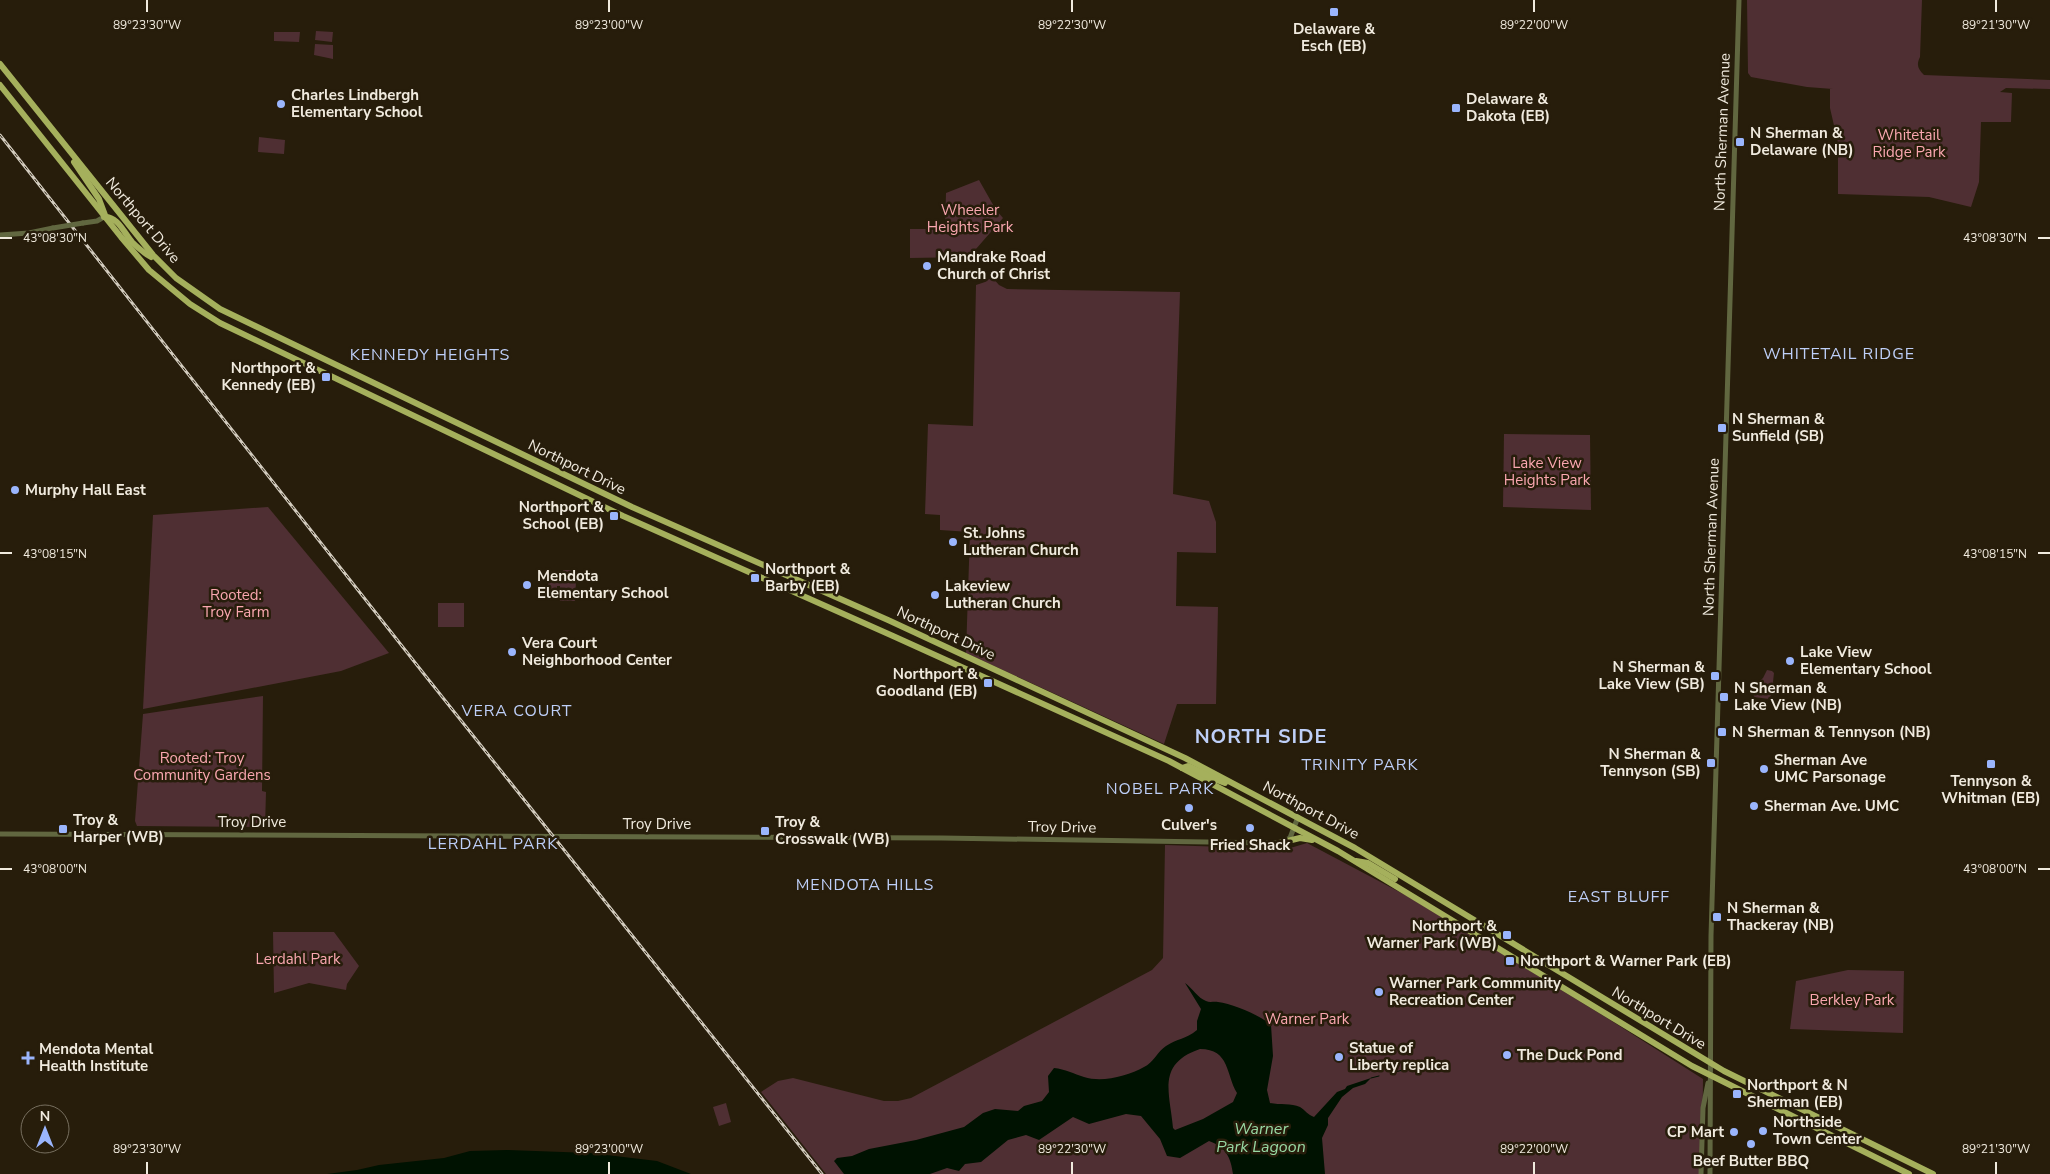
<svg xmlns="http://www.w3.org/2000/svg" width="2050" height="1174" viewBox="0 0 2050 1174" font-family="'Nunito Sans',sans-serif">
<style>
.green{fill:#4f2f33}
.water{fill:#001201;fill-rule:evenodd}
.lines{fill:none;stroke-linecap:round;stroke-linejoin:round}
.stream{stroke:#001201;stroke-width:1}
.minor{stroke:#616740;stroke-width:5}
.major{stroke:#a5b05c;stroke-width:6}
.rail-casing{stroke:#d3ccbf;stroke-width:3}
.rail{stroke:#271d0b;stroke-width:1;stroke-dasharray:4;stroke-linecap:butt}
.minor-bridge{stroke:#616740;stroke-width:5}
.ticks{fill:none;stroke:#f0eade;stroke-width:2}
.poi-dot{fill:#9ab5fd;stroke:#271d0b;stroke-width:2}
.labels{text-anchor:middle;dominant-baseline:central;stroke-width:5;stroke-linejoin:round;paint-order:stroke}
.poi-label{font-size:15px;font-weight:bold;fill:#f0eade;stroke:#271d0b;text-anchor:start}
.street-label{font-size:15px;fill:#f0eade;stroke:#271d0b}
.park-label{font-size:15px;fill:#faa7b0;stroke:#271d0b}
.neighbourhood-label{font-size:16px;letter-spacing:1px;fill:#becff8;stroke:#271d0b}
.water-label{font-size:16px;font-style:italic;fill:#98d9a4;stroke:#271d0b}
.district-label{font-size:20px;font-weight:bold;letter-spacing:1px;fill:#becff8;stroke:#271d0b}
.ticks-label{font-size:12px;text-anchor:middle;fill:#f0eade;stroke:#271d0b;stroke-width:5;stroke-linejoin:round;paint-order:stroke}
</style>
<rect width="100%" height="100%" fill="#271d0b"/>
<g class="green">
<path d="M 1747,0 L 1922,0 L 1920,57 C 1916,65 1918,69 1924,75 L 2050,80 L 2050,89 L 2006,88 L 2000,92 L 2012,93 L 2011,122 L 1981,122 L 1979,182 L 1971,207 L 1929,197 L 1838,194 L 1838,143 L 1830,108 L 1830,89 L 1833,89 L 1807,87 L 1751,77 L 1748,73 Z"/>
<path d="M 316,31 L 333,32 L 332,42 L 315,40 Z"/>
<path d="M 274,32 L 300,32 L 299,42 L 274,41 Z"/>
<path d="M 315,44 L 333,45 L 333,59 L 314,55 Z"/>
<path d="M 259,137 L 285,140 L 284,154 L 258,152 Z"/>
<path d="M 979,180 L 996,210 L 1003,218 L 969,257 L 910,258 L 910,229 L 945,229 L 946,193 Z"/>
<path d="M 992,277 L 999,285 L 1007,289 L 1180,292 L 1173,494 L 1209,501 L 1216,522 L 1216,553 L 1177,552 L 1176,606 L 1218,607 L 1216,704 L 1177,704 L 1164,744 L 966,653 L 970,532 L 940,530 L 940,515 L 925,514 L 928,424 L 973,426 L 976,285 L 985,282 Z"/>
<path d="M 1504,434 L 1590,435 L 1591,510 L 1503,507 Z"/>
<path d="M 268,507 L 389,653 L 341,671 L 143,709 L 153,515 Z"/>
<path d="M 563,570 L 572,570 L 570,579 L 561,579 L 560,581 L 576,581 L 575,601 L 560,601 L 559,597 L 545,597 L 545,592 L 560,591 L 560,586 L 557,586 L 557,589 L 548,589 L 548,571 L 563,572 Z"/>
<rect x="438" y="603" width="26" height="24"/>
<path d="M 1767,670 L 1772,671 L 1774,673 L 1773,682 L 1775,688 L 1769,699 L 1754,697 L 1752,687 L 1763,678 Z"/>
<path d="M 263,696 L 262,791 L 266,792 L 265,827 L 137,826 L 135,821 L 143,714 Z"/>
<path d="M 1307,843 L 1407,896 L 1607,1018 L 1703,1079 L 1702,1174 L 826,1174 L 761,1092 L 778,1081 L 793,1078 L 884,1101 L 898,1101 L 911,1098 L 1152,970 L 1163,958 L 1165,845 L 1287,849 Z"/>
<path d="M 273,932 L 334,932 L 359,966 L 347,984 L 346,990 L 309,983 L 274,993 Z"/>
<path d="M 1848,970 L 1904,971 L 1903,1033 L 1790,1029 L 1796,981 Z"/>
<path d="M 726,1103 L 731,1122 L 719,1126 L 713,1107 Z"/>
</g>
<g class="water">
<path d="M 1185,983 C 1192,988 1198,998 1206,1001 C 1210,1003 1214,1001 1218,1002 C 1233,1004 1260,1015 1271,1025 L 1273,1056 L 1267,1090 L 1270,1103 C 1280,1105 1291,1103 1300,1107 C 1305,1110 1308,1115 1314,1117 L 1337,1092 L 1345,1089 L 1347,1086 L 1371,1078 L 1365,1084 L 1353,1088 L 1342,1097 L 1328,1118 L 1328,1125 L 1322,1138 L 1325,1174 L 1233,1174 C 1231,1158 1226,1147 1209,1141 L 1180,1158 L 1167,1156 L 1160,1139 L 1141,1116 L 1126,1114 L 1089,1124 L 1073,1117 L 1039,1140 L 1026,1135 L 1008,1140 L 981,1162 L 965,1164 L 959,1171 L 947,1168 L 930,1174 L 844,1174 L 834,1161 L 837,1158 L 852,1156 L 869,1149 L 916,1140 L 964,1127 L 983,1113 L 995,1109 L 1018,1111 L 1024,1106 L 1042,1101 L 1049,1092 L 1048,1076 L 1054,1068 C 1065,1069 1074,1074 1084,1077 C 1102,1083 1128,1076 1144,1067 C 1153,1063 1158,1051 1166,1046 C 1178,1038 1185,1040 1197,1030 L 1197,1021 L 1201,1009 ZM 1200,1049 C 1230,1049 1226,1075 1237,1093 L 1233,1102 L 1203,1119 L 1175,1130 L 1173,1128 C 1170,1093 1156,1064 1200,1049 Z"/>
<path d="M 507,1150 L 590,1153 L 657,1161 L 691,1174 L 327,1174 L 357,1170 L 379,1165 L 444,1158 L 470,1151 Z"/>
</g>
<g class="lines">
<g class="stream">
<path d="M 1395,1072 L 1419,1066 L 1434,1068"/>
<path d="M 1371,1078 L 1379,1076"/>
</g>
<g class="minor">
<path d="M 83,223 L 97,221 L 104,217"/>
<path d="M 0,235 L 29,233 L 53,228"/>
<path d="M 0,834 L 942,838 L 1279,843 L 1290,838 L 1298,817"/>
<path d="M 1701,1174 L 1703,1108 L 1708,1083"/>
<path d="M 1710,1174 L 1711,936 L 1739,0"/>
</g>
<g class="major">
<path d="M 0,64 L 153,255 L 176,278 L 220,309 L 632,507 L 888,620 L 1185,758 L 1355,848 L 1724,1071 L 1933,1174"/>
<path d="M 0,85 L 121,237 L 149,270 L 190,304 L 220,323 L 623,516 L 893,636 L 1169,761 L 1338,851 L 1692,1066 L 1909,1174"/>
<path d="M 74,162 L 99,199 L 105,215"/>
<path d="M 104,217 C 118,216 124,233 132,242 C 138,248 144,253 151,257"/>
<path d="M 1182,768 L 1188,766 L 1214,779 L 1225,783"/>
<path d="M 1279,843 L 1300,838 L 1312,840"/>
<path d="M 1356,861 L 1368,863 L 1395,879"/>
</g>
<g class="rail-casing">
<path id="rail" d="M 0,135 L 424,674 L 822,1174"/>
</g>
<use href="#rail" class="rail"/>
<path class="minor-bridge" d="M 53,228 L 83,223"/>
</g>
<path class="ticks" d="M 147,0 L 147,12M 609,0 L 609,12M 1072,0 L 1072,12M 1534,0 L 1534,12M 1996,0 L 1996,12M 0,238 L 12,238M 2038,238 L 2050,238M 0,553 L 12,553M 2038,553 L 2050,553M 0,869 L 12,869M 2038,869 L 2050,869M 147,1162 L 147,1174M 609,1162 L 609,1174M 1072,1162 L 1072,1174M 1534,1162 L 1534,1174M 1996,1162 L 1996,1174"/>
<g class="poi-dot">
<rect x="1329" y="7" width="10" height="10" rx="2.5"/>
<circle cx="281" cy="104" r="5"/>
<rect x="1451" y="103" width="10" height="10" rx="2.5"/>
<rect x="1735" y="137" width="10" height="10" rx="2.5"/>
<circle cx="927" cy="266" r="5"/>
<rect x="321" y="372" width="10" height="10" rx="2.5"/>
<rect x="1717" y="423" width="10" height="10" rx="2.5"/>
<circle cx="15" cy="490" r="5"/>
<rect x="609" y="511" width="10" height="10" rx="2.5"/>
<circle cx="953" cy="542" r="5"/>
<rect x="750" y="573" width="10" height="10" rx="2.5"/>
<circle cx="527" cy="585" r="5"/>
<circle cx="935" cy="595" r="5"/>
<circle cx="512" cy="652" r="5"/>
<circle cx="1790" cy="661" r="5"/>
<rect x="1710" y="671" width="10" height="10" rx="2.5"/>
<rect x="983" y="678" width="10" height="10" rx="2.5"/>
<rect x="1719" y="692" width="10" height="10" rx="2.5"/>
<rect x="1717" y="727" width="10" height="10" rx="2.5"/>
<rect x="1706" y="758" width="10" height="10" rx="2.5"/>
<rect x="1986" y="759" width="10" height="10" rx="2.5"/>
<circle cx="1764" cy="769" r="5"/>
<circle cx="1754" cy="806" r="5"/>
<circle cx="1189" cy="808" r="5"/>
<circle cx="1250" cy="828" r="5"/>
<rect x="58" y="824" width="10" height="10" rx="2.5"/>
<rect x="760" y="826" width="10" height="10" rx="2.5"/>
<rect x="1712" y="912" width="10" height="10" rx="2.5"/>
<rect x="1502" y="930" width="10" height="10" rx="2.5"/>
<rect x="1505" y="956" width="10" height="10" rx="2.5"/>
<circle cx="1379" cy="992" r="5"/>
<circle cx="1507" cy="1055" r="5"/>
<circle cx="1339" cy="1057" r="5"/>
<path d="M25.5 1050.5h5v5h5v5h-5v5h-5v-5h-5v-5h5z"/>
<rect x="1732" y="1089" width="10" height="10" rx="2.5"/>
<circle cx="1763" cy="1131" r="5"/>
<circle cx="1734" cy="1132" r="5"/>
<circle cx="1751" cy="1144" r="5"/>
</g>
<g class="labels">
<g class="poi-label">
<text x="1334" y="29" text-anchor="middle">Delaware &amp;<tspan x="1334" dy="17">Esch (EB)</tspan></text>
<text x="291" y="95">Charles Lindbergh<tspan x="291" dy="17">Elementary School</tspan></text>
<text x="1466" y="99">Delaware &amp;<tspan x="1466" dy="17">Dakota (EB)</tspan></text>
<text x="1750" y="133">N Sherman &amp;<tspan x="1750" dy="17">Delaware (NB)</tspan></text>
<text x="937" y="257">Mandrake Road<tspan x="937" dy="17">Church of Christ</tspan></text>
<text x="316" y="368" text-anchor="end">Northport &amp;<tspan x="316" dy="17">Kennedy (EB)</tspan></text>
<text x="1732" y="419">N Sherman &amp;<tspan x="1732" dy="17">Sunfield (SB)</tspan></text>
<text x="25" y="490">Murphy Hall East</text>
<text x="604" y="507" text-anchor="end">Northport &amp;<tspan x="604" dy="17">School (EB)</tspan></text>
<text x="963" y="533">St. Johns<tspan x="963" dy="17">Lutheran Church</tspan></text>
<text x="765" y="569">Northport &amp;<tspan x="765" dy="17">Barby (EB)</tspan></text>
<text x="537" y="576">Mendota<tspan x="537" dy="17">Elementary School</tspan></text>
<text x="945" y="586">Lakeview<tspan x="945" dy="17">Lutheran Church</tspan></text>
<text x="522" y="643">Vera Court<tspan x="522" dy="17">Neighborhood Center</tspan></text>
<text x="1800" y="652">Lake View<tspan x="1800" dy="17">Elementary School</tspan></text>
<text x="1705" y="667" text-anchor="end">N Sherman &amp;<tspan x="1705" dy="17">Lake View (SB)</tspan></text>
<text x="978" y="674" text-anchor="end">Northport &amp;<tspan x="978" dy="17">Goodland (EB)</tspan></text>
<text x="1734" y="688">N Sherman &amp;<tspan x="1734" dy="17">Lake View (NB)</tspan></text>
<text x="1732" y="732">N Sherman &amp; Tennyson (NB)</text>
<text x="1701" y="754" text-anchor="end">N Sherman &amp;<tspan x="1701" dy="17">Tennyson (SB)</tspan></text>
<text x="1774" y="760">Sherman Ave<tspan x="1774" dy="17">UMC Parsonage</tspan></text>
<text x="1991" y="781" text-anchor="middle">Tennyson &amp;<tspan x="1991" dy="17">Whitman (EB)</tspan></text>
<text x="1764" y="806">Sherman Ave. UMC</text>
<text x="73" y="820">Troy &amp;<tspan x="73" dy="17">Harper (WB)</tspan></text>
<text x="775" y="822">Troy &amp;<tspan x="775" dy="17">Crosswalk (WB)</tspan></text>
<text x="1189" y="825" text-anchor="middle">Culver's</text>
<text x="1250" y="845" text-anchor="middle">Fried Shack</text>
<text x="1727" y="908">N Sherman &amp;<tspan x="1727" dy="17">Thackeray (NB)</tspan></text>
<text x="1497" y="926" text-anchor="end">Northport &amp;<tspan x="1497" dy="17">Warner Park (WB)</tspan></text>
<text x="1520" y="961">Northport &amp; Warner Park (EB)</text>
<text x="1389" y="983">Warner Park Community<tspan x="1389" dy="17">Recreation Center</tspan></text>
<text x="1349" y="1048">Statue of<tspan x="1349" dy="17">Liberty replica</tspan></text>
<text x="39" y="1049">Mendota Mental<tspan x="39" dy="17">Health Institute</tspan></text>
<text x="1517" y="1055">The Duck Pond</text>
<text x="1747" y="1085">Northport &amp; N<tspan x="1747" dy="17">Sherman (EB)</tspan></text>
<text x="1773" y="1122">Northside<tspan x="1773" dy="17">Town Center</tspan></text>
<text x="1724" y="1132" text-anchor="end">CP Mart</text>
<text x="1751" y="1161" text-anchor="middle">Beef Butter BBQ</text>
</g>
<g class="street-label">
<text transform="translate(1722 132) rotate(-88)">North Sherman Avenue</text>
<text transform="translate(143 220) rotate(50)">Northport Drive</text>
<text transform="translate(577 467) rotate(26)">Northport Drive</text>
<text transform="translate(1711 537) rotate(-88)">North Sherman Avenue</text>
<text transform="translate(946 633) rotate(25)">Northport Drive</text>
<text transform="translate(1311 810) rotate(28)">Northport Drive</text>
<text x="252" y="822">Troy Drive</text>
<text x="657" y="824">Troy Drive</text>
<text transform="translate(1062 827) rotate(1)">Troy Drive</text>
<text transform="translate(1659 1018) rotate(31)">Northport Drive</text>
</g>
<g class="park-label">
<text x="1909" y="135">Whitetail<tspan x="1909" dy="17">Ridge Park</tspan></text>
<text x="970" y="210">Wheeler<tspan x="970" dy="17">Heights Park</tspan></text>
<text x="1547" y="463">Lake View<tspan x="1547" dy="17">Heights Park</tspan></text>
<text x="236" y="595">Rooted:<tspan x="236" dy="17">Troy Farm</tspan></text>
<text x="202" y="758">Rooted: Troy<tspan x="202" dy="17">Community Gardens</tspan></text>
<text x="298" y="959">Lerdahl Park</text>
<text x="1852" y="1000">Berkley Park</text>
<text x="1307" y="1019">Warner Park</text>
</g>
<g class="neighbourhood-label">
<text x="1839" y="354">WHITETAIL RIDGE</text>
<text x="430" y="355">KENNEDY HEIGHTS</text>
<text x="517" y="711">VERA COURT</text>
<text x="1360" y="765">TRINITY PARK</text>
<text x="1160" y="789">NOBEL PARK</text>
<text x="493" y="844">LERDAHL PARK</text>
<text x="865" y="885">MENDOTA HILLS</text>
<text x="1619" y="897">EAST BLUFF</text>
</g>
<g class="water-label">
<text x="1261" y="1129">Warner<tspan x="1261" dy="18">Park Lagoon</tspan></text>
</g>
<g class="district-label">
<text x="1261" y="736">NORTH SIDE</text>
</g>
</g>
<g class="ticks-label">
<text x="147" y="29">89°23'30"W</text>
<text x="609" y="29">89°23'00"W</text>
<text x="1072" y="29">89°22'30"W</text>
<text x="1534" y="29">89°22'00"W</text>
<text x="1996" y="29">89°21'30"W</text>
<text x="55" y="242">43°08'30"N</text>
<text x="1995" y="242">43°08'30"N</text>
<text x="55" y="558">43°08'15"N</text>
<text x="1995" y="558">43°08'15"N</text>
<text x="55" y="873">43°08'00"N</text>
<text x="1995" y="873">43°08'00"N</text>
<text x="147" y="1153">89°23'30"W</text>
<text x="609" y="1153">89°23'00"W</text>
<text x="1072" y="1153">89°22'30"W</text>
<text x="1534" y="1153">89°22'00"W</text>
<text x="1996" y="1153">89°21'30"W</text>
</g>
<g transform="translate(45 1129)"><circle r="24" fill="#271d0b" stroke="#776f5f"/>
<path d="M0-4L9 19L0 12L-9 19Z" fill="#9ab5fd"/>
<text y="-8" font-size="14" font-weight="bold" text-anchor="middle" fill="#f0eade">N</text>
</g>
</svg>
